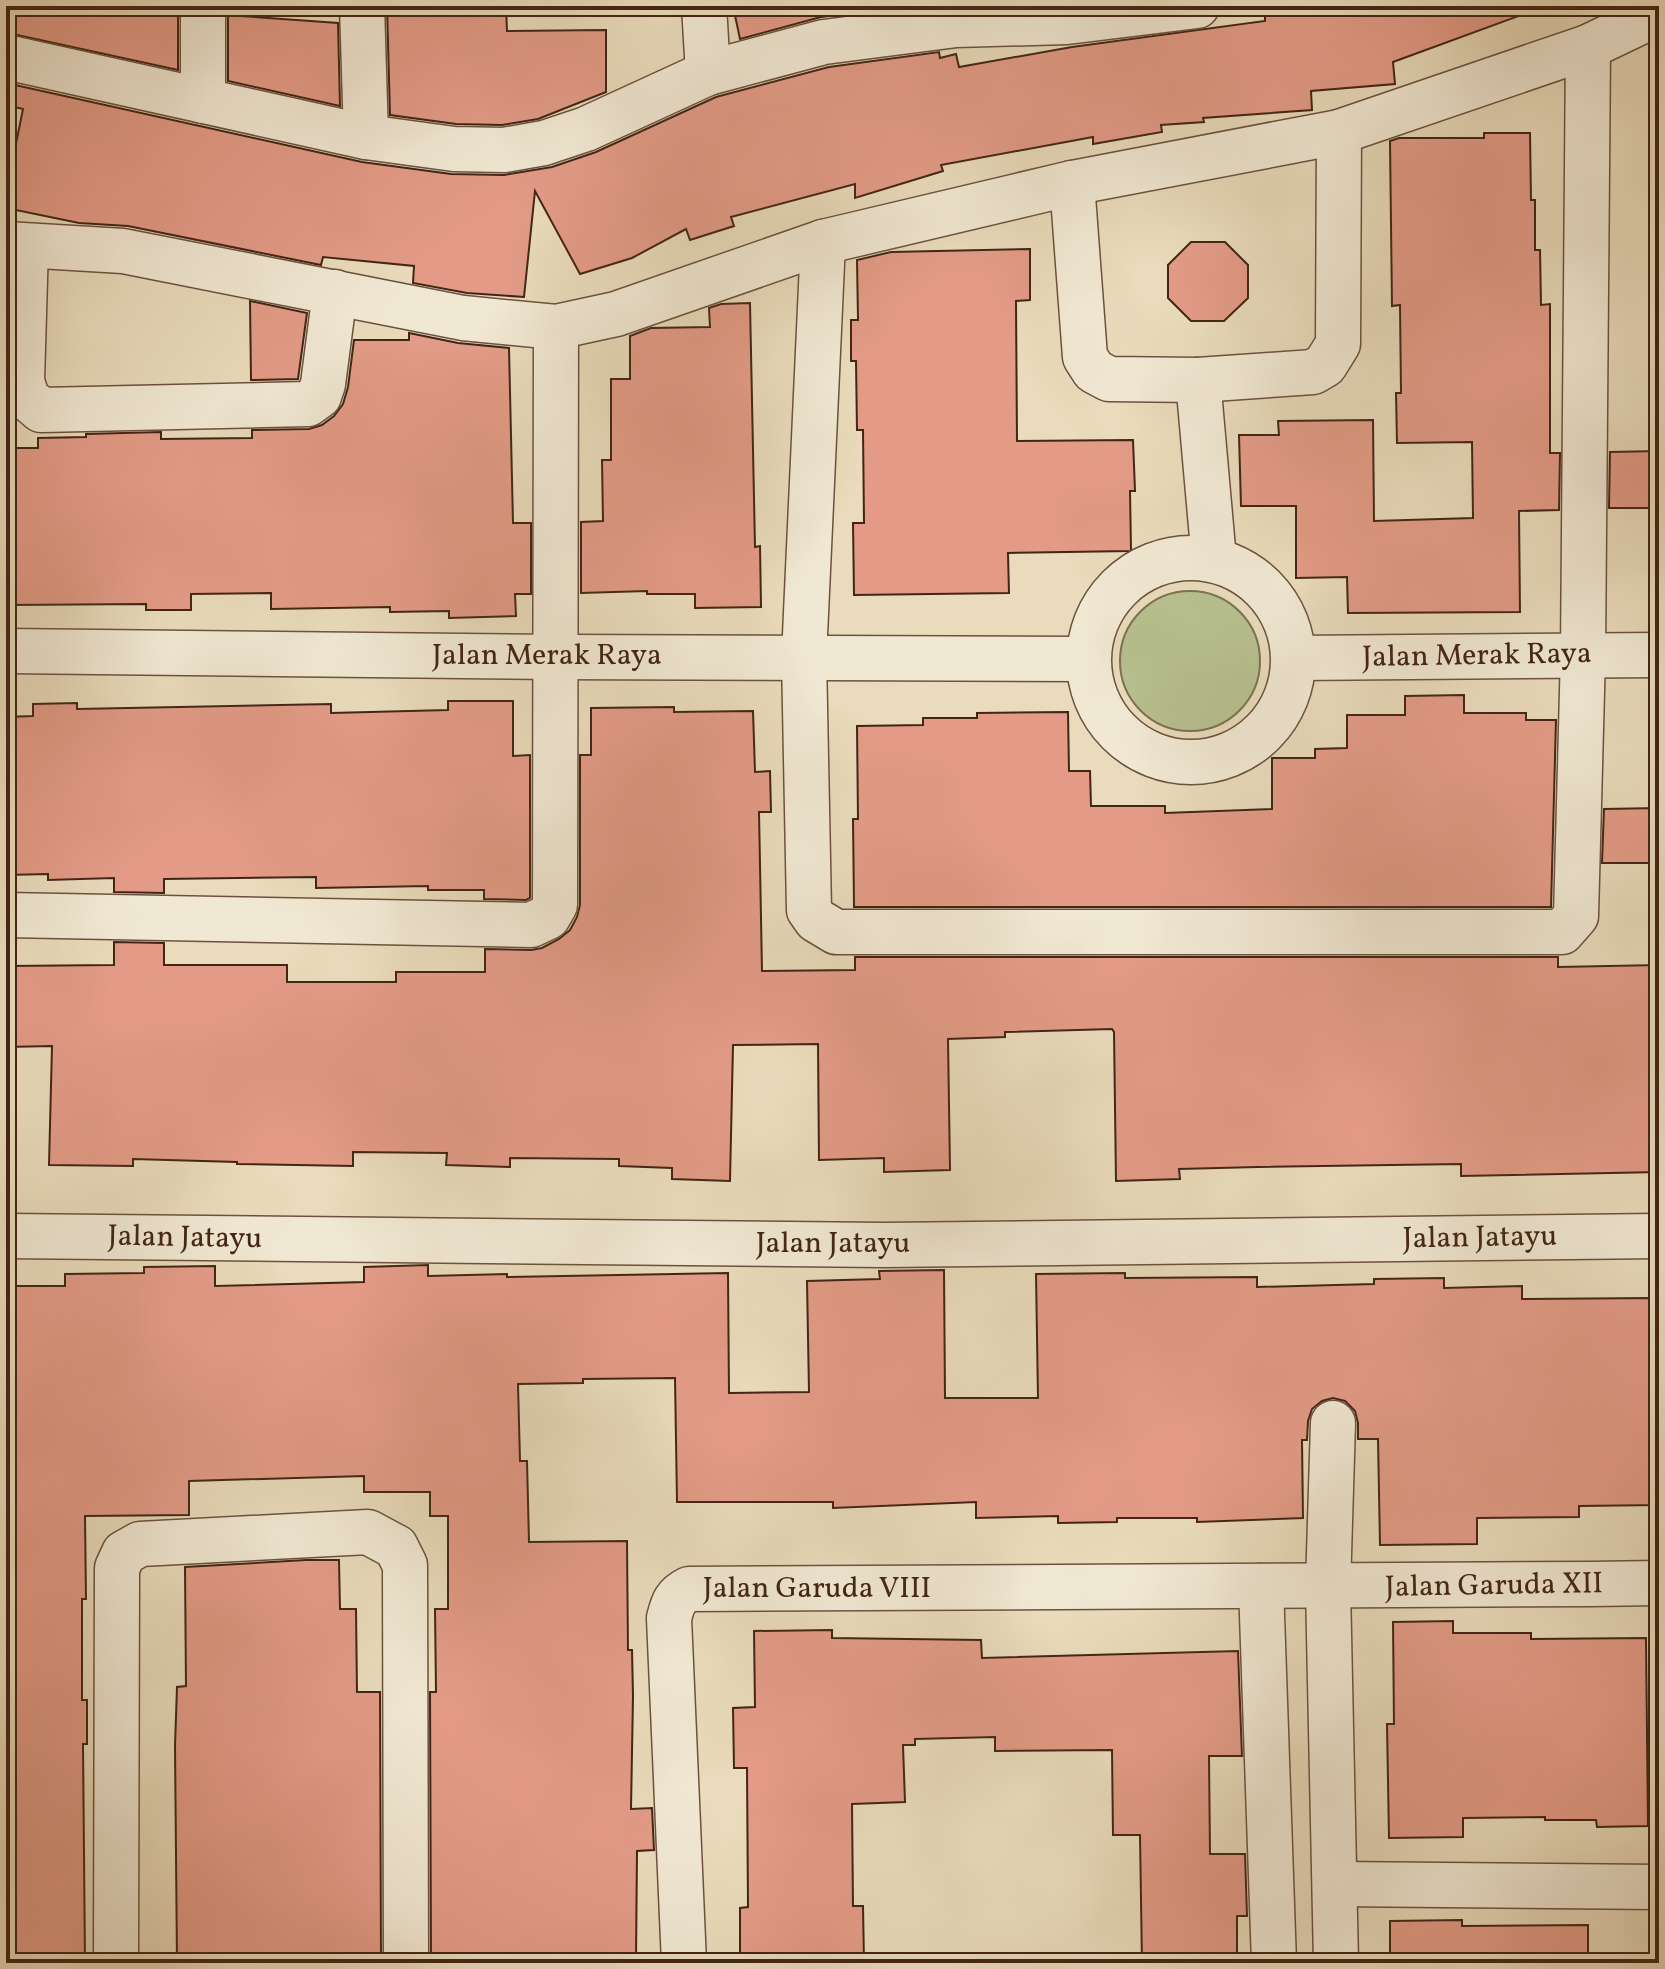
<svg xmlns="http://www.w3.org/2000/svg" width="1665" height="1969" viewBox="0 0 1665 1969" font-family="Vollkorn,serif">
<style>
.green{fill:#b7c090;stroke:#7c7252;stroke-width:2}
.building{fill:#e39b87;stroke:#422515;stroke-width:2}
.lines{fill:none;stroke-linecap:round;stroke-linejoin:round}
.minor-casing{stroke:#6c523e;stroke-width:47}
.minor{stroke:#f1e8d3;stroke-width:44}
.labels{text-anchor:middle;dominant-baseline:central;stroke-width:6;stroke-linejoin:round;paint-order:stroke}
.street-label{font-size:30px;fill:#422515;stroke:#f1e8d3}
</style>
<rect width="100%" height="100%" fill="#e9dbbb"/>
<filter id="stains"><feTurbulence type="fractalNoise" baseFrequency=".0025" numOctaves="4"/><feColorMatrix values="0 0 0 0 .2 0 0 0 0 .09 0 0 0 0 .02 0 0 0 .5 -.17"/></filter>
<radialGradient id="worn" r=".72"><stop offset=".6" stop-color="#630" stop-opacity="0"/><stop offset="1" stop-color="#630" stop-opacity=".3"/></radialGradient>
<circle class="green" cx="1190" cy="661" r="70"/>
<g class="building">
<path d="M 9,6 L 178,6 L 178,70 L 8,33 Z"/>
<path d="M 228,6 L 241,6 L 241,16 L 338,23 L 340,106 L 228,81 Z"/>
<path d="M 387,6 L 506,6 L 507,31 L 606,30 L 606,92 L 538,119 L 502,125 L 456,124 L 390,115 Z"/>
<path d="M 733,6 L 908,6 L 821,17 L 740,39 Z"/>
<path d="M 1403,6 L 1531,6 L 1532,11 L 1393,62 L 1395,84 L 1311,91 L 1312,110 L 1203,118 L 1204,122 L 1161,125 L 1162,132 L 1093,144 L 1093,137 L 941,165 L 943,171 L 855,198 L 855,184 L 731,217 L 734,226 L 690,240 L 686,229 L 632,258 L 580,274 L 535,191 L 524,297 L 467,293 L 413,283 L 414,266 L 323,257 L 321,265 L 128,226 L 79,223 L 6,208 L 6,193 L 23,109 L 6,105 L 6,83 L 362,162 L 451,174 L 504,175 L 552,167 L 596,152 L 716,97 L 829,67 L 939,52 L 940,58 L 956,54 L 959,67 L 1072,47 L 1265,21 L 1265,16 Z"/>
<path d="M 1484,133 L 1530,133 L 1531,200 L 1535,200 L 1535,250 L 1540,250 L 1541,305 L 1550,304 L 1550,453 L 1560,453 L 1559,510 L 1519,511 L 1520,612 L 1348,613 L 1347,577 L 1296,578 L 1296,506 L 1241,506 L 1239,435 L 1279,435 L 1278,421 L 1373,420 L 1374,521 L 1473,518 L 1472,442 L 1397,443 L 1396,393 L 1401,393 L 1400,305 L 1392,306 L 1390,141 L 1399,138 L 1484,138 Z"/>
<path d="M 1191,242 L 1225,242 L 1248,265 L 1248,298 L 1224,321 L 1191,321 L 1168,298 L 1168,265 Z"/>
<path d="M 1030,249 L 1030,300 L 1016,301 L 1017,441 L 1133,440 L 1135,491 L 1130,491 L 1131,551 L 1008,553 L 1009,593 L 854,595 L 853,523 L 864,523 L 863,430 L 857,430 L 856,361 L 851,361 L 851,320 L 858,320 L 857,260 L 891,252 Z"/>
<path d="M 250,301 L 307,313 L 298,379 L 251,380 Z"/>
<path d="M 750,303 L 755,547 L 760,546 L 761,607 L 695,608 L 695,594 L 647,594 L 647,591 L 581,593 L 581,522 L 603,521 L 602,460 L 611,460 L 611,379 L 630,379 L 630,336 L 651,328 L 710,327 L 709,308 L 721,304 Z"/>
<path d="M 409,333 L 458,343 L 509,348 L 513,523 L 531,523 L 531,594 L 515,594 L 516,616 L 449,618 L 449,611 L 390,612 L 390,607 L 271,609 L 271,593 L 191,594 L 191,610 L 146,610 L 146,604 L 6,605 L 6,448 L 38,448 L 38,438 L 86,437 L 86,434 L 161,432 L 161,439 L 252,438 L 252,430 L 309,429 L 322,425 L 334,416 L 343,404 L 348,387 L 354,340 L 409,340 Z"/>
<path d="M 1659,451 L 1659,508 L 1609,508 L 1610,452 Z"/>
<path d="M 1464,695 L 1464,713 L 1526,713 L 1526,720 L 1556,720 L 1551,907 L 854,907 L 853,819 L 858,819 L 857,726 L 923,725 L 923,718 L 977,718 L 977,713 L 1068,712 L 1069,771 L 1090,771 L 1091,806 L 1165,806 L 1165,813 L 1272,809 L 1272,758 L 1315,758 L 1315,749 L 1347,748 L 1347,715 L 1405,715 L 1405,696 Z"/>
<path d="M 448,701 L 513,701 L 513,756 L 530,755 L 530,898 L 526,900 L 484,899 L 484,890 L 428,890 L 428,886 L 316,888 L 316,877 L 164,879 L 164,893 L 114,892 L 114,878 L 48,880 L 48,874 L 6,875 L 6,717 L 33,716 L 33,704 L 77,703 L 77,709 L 331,704 L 331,713 L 448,710 Z"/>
<path d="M 674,707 L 674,712 L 753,711 L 755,772 L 770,771 L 771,812 L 759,812 L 762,971 L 855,970 L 855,957 L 1558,957 L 1558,967 L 1659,965 L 1659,1172 L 1461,1176 L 1461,1164 L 1258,1167 L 1179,1169 L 1180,1179 L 1116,1181 L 1114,1032 L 1112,1029 L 1005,1032 L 1005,1037 L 948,1039 L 950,1170 L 884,1172 L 884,1158 L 819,1160 L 818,1044 L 733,1045 L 730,1181 L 672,1179 L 672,1168 L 619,1166 L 619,1159 L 510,1158 L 510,1167 L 446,1165 L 447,1153 L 353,1152 L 353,1166 L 237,1164 L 237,1162 L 133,1159 L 133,1166 L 49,1165 L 52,1046 L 6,1047 L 6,966 L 114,965 L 114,942 L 164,943 L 164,965 L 287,965 L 287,982 L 396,982 L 396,972 L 485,972 L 485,949 L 531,950 L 542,948 L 559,939 L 570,930 L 577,917 L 580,905 L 580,755 L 591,755 L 591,708 Z"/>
<path d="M 1659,808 L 1659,863 L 1602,863 L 1604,809 Z"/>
<path d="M 428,1265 L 428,1276 L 507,1274 L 507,1277 L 728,1273 L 729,1393 L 809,1392 L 807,1281 L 880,1279 L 879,1271 L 944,1270 L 945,1398 L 1038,1398 L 1036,1274 L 1125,1273 L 1125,1278 L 1257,1277 L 1257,1287 L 1374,1284 L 1374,1279 L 1444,1278 L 1444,1288 L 1522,1286 L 1522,1299 L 1656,1298 L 1657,1358 L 1659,1358 L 1659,1505 L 1579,1506 L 1579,1517 L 1477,1518 L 1477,1544 L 1380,1545 L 1378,1439 L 1358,1439 L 1358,1423 L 1355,1411 L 1345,1401 L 1333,1398 L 1322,1401 L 1312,1409 L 1308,1421 L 1307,1440 L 1302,1440 L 1303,1518 L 1197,1522 L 1197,1518 L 1117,1518 L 1117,1522 L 1058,1523 L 1058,1516 L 976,1518 L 976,1502 L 833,1508 L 833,1502 L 677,1502 L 675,1378 L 583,1379 L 583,1383 L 518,1384 L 520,1461 L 527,1461 L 529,1542 L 627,1541 L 628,1650 L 632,1650 L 633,1696 L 631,1809 L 652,1808 L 654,1850 L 637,1851 L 636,1960 L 431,1963 L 430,1692 L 436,1692 L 435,1609 L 448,1609 L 448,1516 L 430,1516 L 430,1492 L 364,1492 L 364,1476 L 189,1481 L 189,1515 L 85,1516 L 86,1599 L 82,1599 L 82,1700 L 87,1700 L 87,1744 L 83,1744 L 85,1963 L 9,1963 L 6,1869 L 6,1286 L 65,1286 L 65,1274 L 144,1273 L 144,1267 L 215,1266 L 215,1286 L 364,1282 L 364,1267 Z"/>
<path d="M 306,1560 L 339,1560 L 340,1609 L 356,1609 L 357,1692 L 380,1692 L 381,1963 L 177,1963 L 175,1746 L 177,1687 L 186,1686 L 185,1567 Z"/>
<path d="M 1453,1621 L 1453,1633 L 1531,1633 L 1531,1639 L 1646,1638 L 1648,1826 L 1597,1827 L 1596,1820 L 1545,1820 L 1545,1817 L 1463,1818 L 1463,1837 L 1389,1838 L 1387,1724 L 1394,1724 L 1393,1622 Z"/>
<path d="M 832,1630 L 832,1638 L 981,1640 L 982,1658 L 1238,1651 L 1242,1756 L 1209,1756 L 1210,1854 L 1245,1854 L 1247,1916 L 1237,1916 L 1237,1963 L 1142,1963 L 1140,1835 L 1113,1835 L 1112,1750 L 995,1751 L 995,1737 L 915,1739 L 915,1745 L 903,1745 L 905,1802 L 852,1804 L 853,1906 L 863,1906 L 864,1963 L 740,1963 L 740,1908 L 748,1907 L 747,1768 L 734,1768 L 733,1708 L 755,1707 L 754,1631 Z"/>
<path d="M 1462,1920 L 1462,1926 L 1588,1925 L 1588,1963 L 1390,1963 L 1390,1921 Z"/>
</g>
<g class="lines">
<g class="minor-casing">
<g id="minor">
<path d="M 203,6 L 203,101"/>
<path d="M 362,6 L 366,137"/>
<path d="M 704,6 L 708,73"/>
<path d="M 6,57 L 366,137 L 454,149 L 504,150 L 544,143 L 586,129 L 708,73 L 824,42 L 956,25 L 1067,22 L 1197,6"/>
<path d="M 1072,183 L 1085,357 L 1094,371 L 1109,379 L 1198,380 L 1313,372 L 1325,365 L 1338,344 L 1339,132"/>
<path d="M 823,242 L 804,657 L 809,910 L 816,920 L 836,932 L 1562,932 L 1576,916 L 1583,654 L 1588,47"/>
<path d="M 6,244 L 123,251 L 463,318 L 556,327 L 616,314 L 823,242 L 1072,183 L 1339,132 L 1588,47 L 1659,13"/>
<path d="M 26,246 L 22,381 L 27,398 L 41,410 L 308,404 L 319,396 L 323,384 L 335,292"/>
<path d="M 1198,380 L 1214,560"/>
<circle cx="1191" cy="660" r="102"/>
<path d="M 6,651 L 557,657 L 1087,659"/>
<path d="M 1295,658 L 1659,655"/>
<path d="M 6,915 L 531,925 L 548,917 L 555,905 L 556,327"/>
<path d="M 6,1236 L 884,1245 L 1659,1236"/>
<path d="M 1333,1423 L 1328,1587 L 1336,1963"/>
<path d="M 1261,1586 L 1274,1963"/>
<path d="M 1335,1884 L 1659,1887"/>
<path d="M 116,1963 L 117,1568 L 124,1553 L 140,1544 L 368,1532 L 396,1547 L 405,1565 L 406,1963"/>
<path d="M 684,1963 L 669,1618 C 673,1603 675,1596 689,1589 C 1013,1587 1336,1588 1659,1583"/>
</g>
</g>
<use href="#minor" class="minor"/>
</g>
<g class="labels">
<g class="street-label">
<text x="547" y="656">Jalan Merak Raya</text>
<text transform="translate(1477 656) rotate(-1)">Jalan Merak Raya</text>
<text transform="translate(185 1238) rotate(1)">Jalan Jatayu</text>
<text transform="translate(1480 1238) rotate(-1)">Jalan Jatayu</text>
<text x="833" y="1244">Jalan Jatayu</text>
<text transform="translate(1494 1586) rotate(-1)">Jalan Garuda XII</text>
<text x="817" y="1589">Jalan Garuda VIII</text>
</g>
</g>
<rect width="1665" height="1969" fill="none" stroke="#e9dbbb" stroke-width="32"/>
<rect x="8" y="8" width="1649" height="1953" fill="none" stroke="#422515" stroke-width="4"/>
<rect x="16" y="16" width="1633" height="1937" fill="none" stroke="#422515" stroke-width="2"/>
<rect width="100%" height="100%" filter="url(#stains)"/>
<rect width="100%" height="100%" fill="url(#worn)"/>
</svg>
